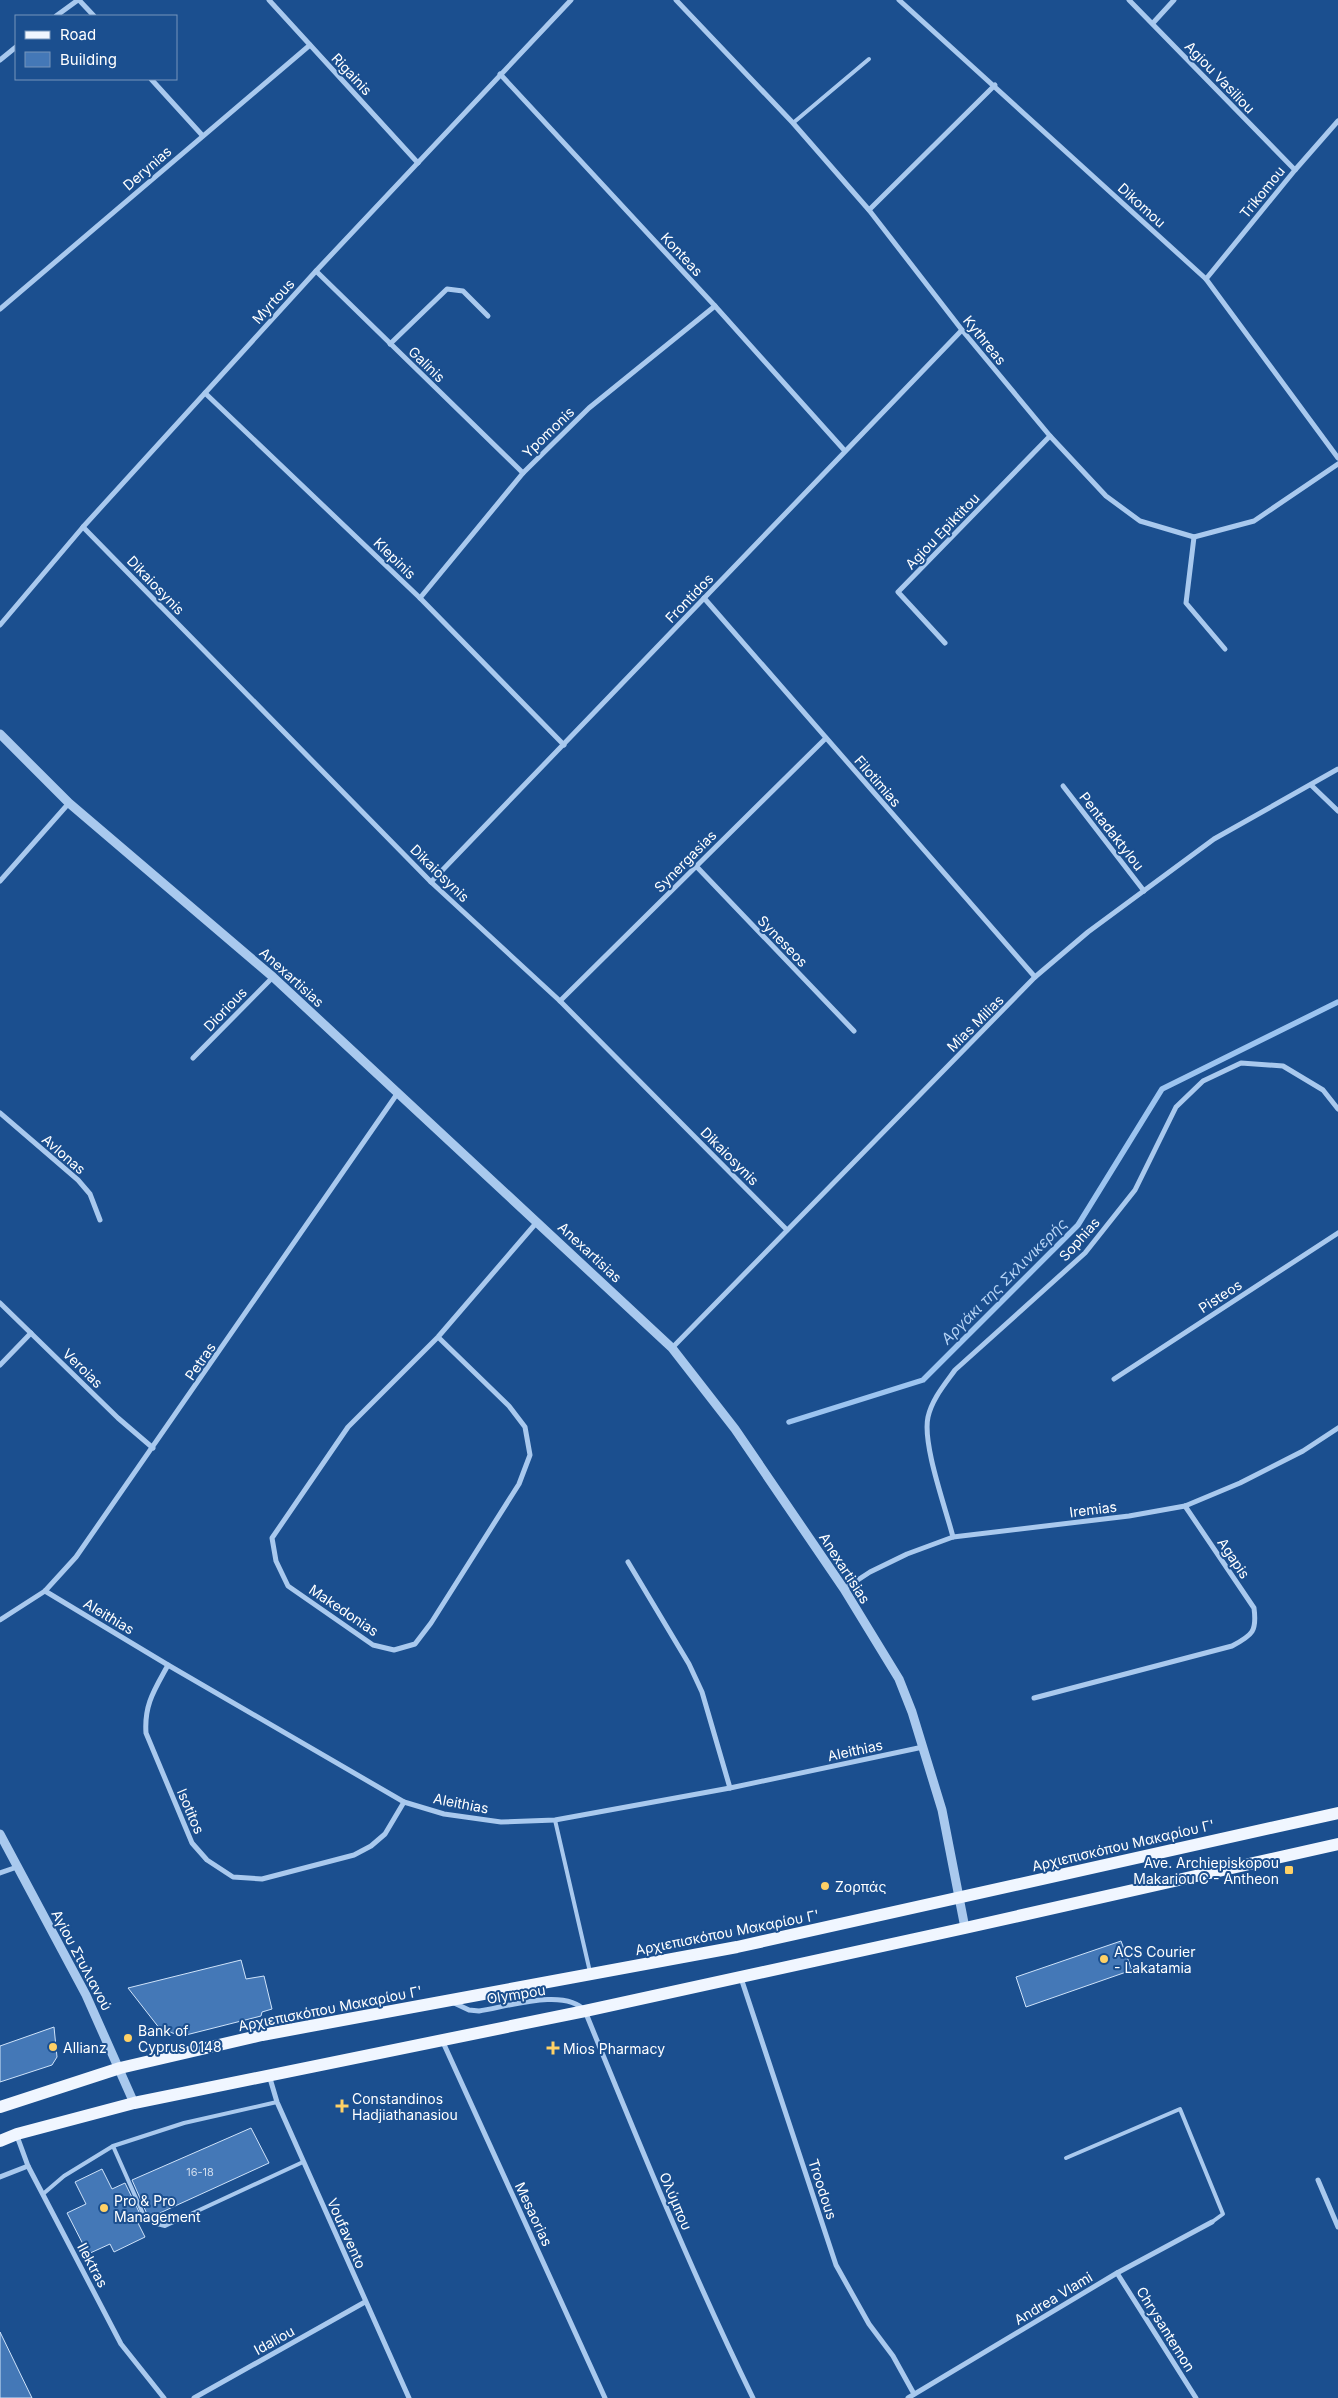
<svg xmlns="http://www.w3.org/2000/svg" width="1338" height="2398" viewBox="0 0 1338 2398" font-family="Inter,sans-serif">
<style>
.lines{fill:none;stroke-linecap:round;stroke-linejoin:round}
.stream{stroke:#9cc4f0;stroke-width:5.5}
.building{fill:#4478b7;stroke:#cfe3fa}
.service{stroke:#a9c9ee;stroke-width:4}
.minor{stroke:#a9c9ee;stroke-width:5}
.tertiary{stroke:#a9c9ee;stroke-width:9}
.primary{stroke:#f0f6ff;stroke-width:12}
.poi-dot{fill:#ffd166;stroke:#1b4f8f;stroke-width:2}
.labels{text-anchor:middle;dominant-baseline:central;stroke-width:4;stroke-linejoin:round;paint-order:stroke}
.number-label{font-size:11px;fill:#d0dded}
.street-label{font-size:14px;fill:#fff;stroke:#1b4f8f}
.poi-label{font-size:14px;fill:#fff;stroke:#1b4f8f;text-anchor:start}
.water-label{font-size:15px;font-style:italic;fill:#b5d3f5;stroke:#1b4f8f}
</style>
<rect width="100%" height="100%" fill="#1b4f8f"/>
<g class="lines">
<path class="stream" d="M 789,1422 L 923,1380 L 1078,1225 L 1162,1089 L 1338,1002"/>
</g>
<g class="building">
<path d="M 1121,1941 L 1132,1970 L 1026,2007 L 1016,1977 Z"/>
<path d="M 241,1960 L 246,1979 L 264,1976 L 272,2009 L 262,2012 L 261,2016 L 182,2036 L 160,2029 L 128,1988 Z"/>
<path d="M 54,2027 L 57,2057 L 52,2065 L 0,2082 L 0,2046 Z"/>
<path d="M 251,2128 L 269,2163 L 151,2217 L 147,2214 L 132,2180 Z"/>
<path d="M 102,2169 L 112,2189 L 125,2183 L 143,2220 L 138,2223 L 145,2237 L 114,2252 L 110,2244 L 88,2254 L 67,2213 L 86,2204 L 75,2182 Z"/>
<path d="M 0,2332 L 32,2398 L 0,2398 Z"/>
</g>
<g class="lines">
<g class="service">
<path d="M 793,123 L 869,59"/>
<path d="M 555,1820 L 590,1972"/>
<path d="M 113,2146 L 144,2216 L 153,2223 L 165,2226 L 303,2162"/>
<path d="M 1066,2158 L 1180,2109 L 1223,2214 L 1212,2222"/>
<path d="M 43,2194 L 64,2176 L 113,2146 L 184,2123 L 277,2102"/>
</g>
<g class="minor">
<path d="M 79,0 L 94,16"/>
<path d="M 269,0 L 418,163"/>
<path d="M 676,0 L 793,123 L 869,210 L 962,330 L 1050,436 L 1106,496 L 1140,521 L 1194,537 L 1254,521 L 1338,464"/>
<path d="M 899,0 L 1206,279 L 1338,458"/>
<path d="M 1129,0 L 1295,170"/>
<path d="M 56,16 L 78,0"/>
<path d="M 1153,23 L 1174,0"/>
<path d="M 0,60 L 16,47"/>
<path d="M 500,74 L 715,306 L 845,451"/>
<path d="M 151,79 L 202,135"/>
<path d="M 869,210 L 995,85"/>
<path d="M 316,271 L 523,473"/>
<path d="M 1206,279 L 1295,170 L 1338,121"/>
<path d="M 0,309 L 310,45"/>
<path d="M 390,344 L 447,289 L 463,291 L 488,316"/>
<path d="M 205,393 L 420,598 L 564,745"/>
<path d="M 83,527 L 431,882 L 560,1001 L 787,1230"/>
<path d="M 1194,537 L 1186,603 L 1225,649"/>
<path d="M 420,598 L 523,473 L 589,408 L 715,306"/>
<path d="M 704,598 L 1035,977"/>
<path d="M 0,625 L 83,527 L 316,271 L 571,0"/>
<path d="M 945,643 L 898,592 L 1050,436"/>
<path d="M 1311,785 L 1338,811"/>
<path d="M 1063,786 L 1144,891"/>
<path d="M 696,866 L 854,1031"/>
<path d="M 0,881 L 69,803"/>
<path d="M 431,882 L 962,330"/>
<path d="M 560,1001 L 826,738"/>
<path d="M 193,1058 L 273,977"/>
<path d="M 0,1113 L 78,1180 L 90,1194 L 100,1220"/>
<path d="M 0,1303 L 118,1418 L 153,1448"/>
<path d="M 438,1337 L 509,1406 L 525,1427 L 530,1455 L 519,1484 L 431,1623 L 415,1644 L 394,1650 L 373,1645 L 288,1586 L 276,1561 L 272,1538 L 348,1427 L 438,1337 L 537,1222"/>
<path d="M 672,1348 L 1035,977 L 1088,932 L 1214,839 L 1338,769"/>
<path d="M 0,1365 L 31,1333"/>
<path d="M 1114,1379 L 1338,1233"/>
<path d="M 953,1537 C 946,1509 922,1444 928,1417 C 932,1399 945,1384 955,1370 L 1085,1253 L 1135,1190 L 1176,1107 L 1203,1081 L 1241,1063 L 1283,1066 L 1323,1090 L 1338,1109"/>
<path d="M 628,1562 L 689,1664 L 702,1692 L 730,1788"/>
<path d="M 844,1589 L 870,1572 L 907,1554 L 953,1537 L 1129,1516 L 1185,1506 L 1240,1483 L 1303,1451 L 1338,1428"/>
<path d="M 45,1591 L 168,1665 L 404,1802 L 444,1814 L 501,1822 L 555,1820 L 730,1788 L 923,1747"/>
<path d="M 0,1620 L 45,1591 L 76,1557 L 397,1094"/>
<path d="M 168,1665 C 155,1689 144,1704 146,1733 L 192,1843 L 207,1860 L 233,1877 L 262,1879 L 354,1855 L 371,1846 L 385,1834 L 404,1802"/>
<path d="M 1034,1698 L 1232,1646 C 1253,1635 1257,1631 1254,1608 L 1185,1506"/>
<path d="M 0,1873 L 17,1867"/>
<path d="M 741,1978 L 836,2265 L 869,2324 L 893,2356 L 914,2394"/>
<path d="M 452,2002 L 469,2010 L 479,2011 C 506,2007 566,1987 585,2011 C 638,2141 691,2271 753,2398"/>
<path d="M 442,2040 L 605,2398"/>
<path d="M 269,2075 L 277,2102 L 409,2398"/>
<path d="M 17,2136 L 28,2166 L 121,2344 L 164,2398"/>
<path d="M 0,2177 L 28,2166"/>
<path d="M 1318,2180 L 1338,2227"/>
<path d="M 1117,2273 L 1196,2398"/>
<path d="M 194,2398 L 365,2302"/>
<path d="M 908,2398 L 1117,2273 L 1212,2222"/>
</g>
<g class="tertiary">
<path d="M 0,734 L 69,803 L 273,977 L 672,1348 L 735,1429 L 844,1589 L 899,1679 L 912,1712 L 942,1810 L 965,1928"/>
<path d="M 0,1834 L 86,1995 L 134,2103"/>
</g>
<g class="primary">
<path d="M 0,2107 L 120,2068 L 262,2035 L 737,1947 L 1338,1813"/>
<path d="M 0,2141 L 17,2134 L 134,2103 L 585,2011 L 965,1928 L 1338,1844"/>
</g>
</g>
<g class="poi-dot">
<rect x="1284" y="1865" width="10" height="10" rx="2.5"/>
<circle cx="825" cy="1886" r="5"/>
<circle cx="1104" cy="1959" r="5"/>
<circle cx="128" cy="2038" r="5"/>
<circle cx="53" cy="2047" r="5"/>
<path d="M550.5 2040.5h5v5h5v5h-5v5h-5v-5h-5v-5h5z"/>
<path d="M339.5 2098.5h5v5h5v5h-5v5h-5v-5h-5v-5h5z"/>
<circle cx="104" cy="2208" r="5"/>
</g>
<g class="labels">
<g class="number-label">
<text x="200" y="2172">16-18</text>
</g>
<g class="street-label">
<text transform="translate(352 74) rotate(47)">Rigainis</text>
<text transform="translate(1220 77) rotate(46)">Agiou Vasiliou</text>
<text transform="translate(147 168) rotate(-41)">Derynias</text>
<text transform="translate(1262 192) rotate(-51)">Trikomou</text>
<text transform="translate(1142 205) rotate(42)">Dikomou</text>
<text transform="translate(682 254) rotate(47)">Konteas</text>
<text transform="translate(273 301) rotate(-48)">Myrtous</text>
<text transform="translate(985 340) rotate(51)">Kythreas</text>
<text transform="translate(427 364) rotate(44)">Galinis</text>
<text transform="translate(548 432) rotate(-44)">Ypomonis</text>
<text transform="translate(942 531) rotate(-46)">Agiou Epiktitou</text>
<text transform="translate(395 558) rotate(44)">Klepinis</text>
<text transform="translate(156 585) rotate(46)">Dikaiosynis</text>
<text transform="translate(689 598) rotate(-46)">Frontidos</text>
<text transform="translate(878 781) rotate(49)">Filotimias</text>
<text transform="translate(1112 831) rotate(52)">Pentadaktylou</text>
<text transform="translate(685 861) rotate(-45)">Synergasias</text>
<text transform="translate(440 873) rotate(44)">Dikaiosynis</text>
<text transform="translate(783 941) rotate(46)">Syneseos</text>
<text transform="translate(292 977) rotate(42)">Anexartisias</text>
<text transform="translate(225 1009) rotate(-46)">Diorious</text>
<text transform="translate(975 1023) rotate(-45)">Mias Milias</text>
<text transform="translate(64 1154) rotate(41)">Avlonas</text>
<text transform="translate(730 1156) rotate(45)">Dikaiosynis</text>
<text transform="translate(1079 1239) rotate(-48)">Sophias</text>
<text transform="translate(590 1252) rotate(43)">Anexartisias</text>
<text transform="translate(1220 1296) rotate(-33)">Pisteos</text>
<text transform="translate(200 1361) rotate(-55)">Petras</text>
<text transform="translate(83 1368) rotate(44)">Veroias</text>
<text transform="translate(1093 1509) rotate(-7)">Iremias</text>
<text transform="translate(1234 1558) rotate(56)">Agapis</text>
<text transform="translate(845 1568) rotate(57)">Anexartisias</text>
<text transform="translate(344 1610) rotate(34)">Makedonias</text>
<text transform="translate(109 1616) rotate(31)">Aleithias</text>
<text transform="translate(855 1750) rotate(-12)">Aleithias</text>
<text transform="translate(461 1803) rotate(11)">Aleithias</text>
<text transform="translate(191 1811) rotate(67)">Isotitos</text>
<text transform="translate(1123 1845) rotate(-13)">Αρχιεπισκόπου Μακαρίου Γ'</text>
<text transform="translate(727 1932) rotate(-11)">Αρχιεπισκόπου Μακαρίου Γ'</text>
<text transform="translate(82 1960) rotate(62)">Αγίου Στυλιανού</text>
<text transform="translate(516 1994) rotate(-9)">Olympou</text>
<text transform="translate(330 2008) rotate(-11)">Αρχιεπισκόπου Μακαρίου Γ'</text>
<text transform="translate(823 2189) rotate(72)">Troodous</text>
<text transform="translate(676 2201) rotate(67)">Ολύμπου</text>
<text transform="translate(534 2214) rotate(65)">Mesaorias</text>
<text transform="translate(347 2233) rotate(66)">Voufavento</text>
<text transform="translate(93 2265) rotate(62)">Ilektras</text>
<text transform="translate(1053 2298) rotate(-31)">Andrea Vlami</text>
<text transform="translate(1166 2329) rotate(58)">Chrysantemon</text>
<text transform="translate(274 2340) rotate(-29)">Idaliou</text>
</g>
<g class="poi-label">
<text x="1279" y="1862" text-anchor="end">Ave. Archiepiskopou<tspan x="1279" dy="16">Makariou C - Antheon</tspan></text>
<text x="835" y="1886">Ζορπάς</text>
<text x="1114" y="1951">ACS Courier<tspan x="1114" dy="16">- Lakatamia</tspan></text>
<text x="138" y="2030">Bank of<tspan x="138" dy="16">Cyprus 0148</tspan></text>
<text x="63" y="2047">Allianz</text>
<text x="563" y="2048">Mios Pharmacy</text>
<text x="352" y="2098">Constandinos<tspan x="352" dy="16">Hadjiathanasiou</tspan></text>
<text x="114" y="2200">Pro &amp; Pro<tspan x="114" dy="16">Management</tspan></text>
</g>
<g class="water-label">
<text transform="translate(1004 1281) rotate(-45)">Αργάκι της Σκλινικερής</text>
</g>
</g>
<rect x="15" y="15" width="162" height="65" fill="#1b4f8f" stroke="#7695bc"/>
<rect x="25" y="31" width="25" height="8" fill="#f0f6ff" stroke="#7695bc"/>
<text x="60" y="40" font-size="15" fill="#ffffff">Road</text>
<rect x="25" y="52" width="25" height="15" fill="#4478b7" stroke="#7695bc"/>
<text x="60" y="65" font-size="15" fill="#ffffff">Building</text>
</svg>
